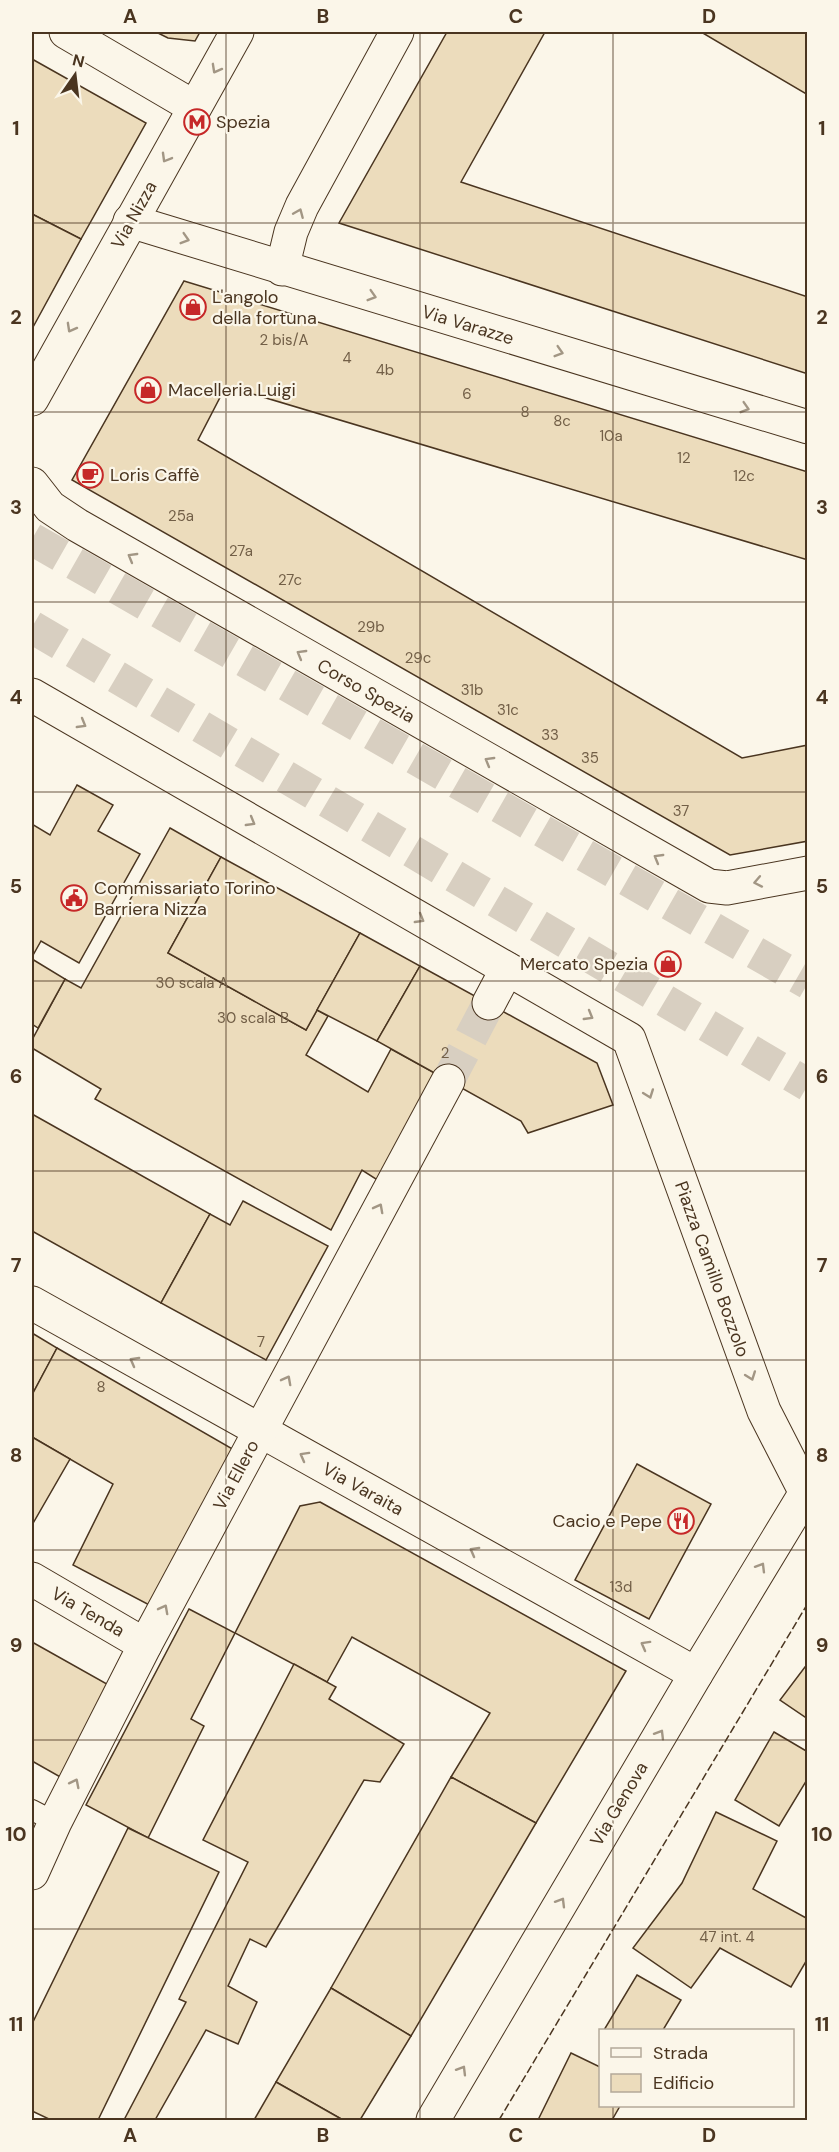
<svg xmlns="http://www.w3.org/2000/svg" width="839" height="2152" viewBox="0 0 839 2152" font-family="'DM Sans',sans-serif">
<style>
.building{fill:#ecdcbc;stroke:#4a3520;stroke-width:1.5}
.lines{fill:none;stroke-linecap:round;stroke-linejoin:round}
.street-tunnel{stroke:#d8cfc1;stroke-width:33;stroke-dasharray:33 16;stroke-linecap:butt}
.secondary-tunnel{stroke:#d8cfc1;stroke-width:33;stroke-dasharray:33 16;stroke-linecap:butt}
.lane-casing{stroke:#4a3520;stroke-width:22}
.street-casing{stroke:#4a3520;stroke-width:35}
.secondary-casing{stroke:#4a3520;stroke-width:35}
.lane{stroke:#fbf6e9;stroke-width:20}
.street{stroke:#fbf6e9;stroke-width:33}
.secondary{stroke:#fbf6e9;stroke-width:33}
.fence{stroke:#4a3520;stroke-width:1.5;stroke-dasharray:8 3;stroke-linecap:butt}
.oneway{stroke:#a29684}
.grid{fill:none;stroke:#4a3520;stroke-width:1.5;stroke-opacity:0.55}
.labels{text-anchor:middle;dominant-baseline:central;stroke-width:4.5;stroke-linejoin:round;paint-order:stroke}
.number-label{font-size:15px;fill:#725f47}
.poi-label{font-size:18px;fill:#4a3520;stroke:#fbf6e9;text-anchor:start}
.street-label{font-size:18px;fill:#4a3520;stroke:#fbf6e9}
.neatline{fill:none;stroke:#4a3520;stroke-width:2}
.grid-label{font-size:20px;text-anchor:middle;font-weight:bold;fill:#4a3520}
</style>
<rect width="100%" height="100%" fill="#fbf6e9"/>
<g class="building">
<path d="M 156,32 L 200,32 L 195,41 L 168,38 Z"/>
<path d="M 447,32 L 545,32 L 461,182 L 808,297 L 808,374 L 339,223 Z"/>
<path d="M 701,32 L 808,32 L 808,95 Z"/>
<path d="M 32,59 L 146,123 L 81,239 L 32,214 Z"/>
<path d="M 32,214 L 81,239 L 32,329 Z"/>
<path d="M 184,281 L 808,472 L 808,560 L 226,386 L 198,440 L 742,758 L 808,745 L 808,841 L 730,855 L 72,480 Z"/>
<path d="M 77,785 L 113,805 L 98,831 L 140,854 L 79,963 L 41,941 L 32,957 L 32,824 L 50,835 Z"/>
<path d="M 170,828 L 221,857 L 168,953 L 306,1030 L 317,1010 L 328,1016 L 306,1055 L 368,1092 L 391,1049 L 440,1076 L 379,1181 L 362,1170 L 331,1230 L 95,1099 L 101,1089 L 32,1048 L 32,1040 L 65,979 L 81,988 Z"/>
<path d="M 221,857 L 360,933 L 306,1030 L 168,953 Z"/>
<path d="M 360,933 L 420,966 L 377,1041 L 317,1010 Z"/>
<path d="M 32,959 L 65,979 L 38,1028 L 32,1024 Z"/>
<path d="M 420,966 L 597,1063 L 613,1105 L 528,1133 L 521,1121 L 377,1041 Z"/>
<path d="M 32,1114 L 210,1214 L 161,1303 L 32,1231 Z"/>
<path d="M 243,1201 L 328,1246 L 266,1360 L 161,1303 L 210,1214 L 230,1225 Z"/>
<path d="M 32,1333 L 57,1348 L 32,1395 Z"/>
<path d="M 57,1348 L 236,1451 L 155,1608 L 73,1565 L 113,1484 L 32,1437 L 32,1395 Z"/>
<path d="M 32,1437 L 70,1459 L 32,1525 Z"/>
<path d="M 637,1464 L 711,1504 L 649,1619 L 575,1580 Z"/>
<path d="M 320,1502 L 626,1671 L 536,1823 L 451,1777 L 490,1713 L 352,1637 L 327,1682 L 235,1633 L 300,1506 Z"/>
<path d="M 189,1609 L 235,1633 L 191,1719 L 204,1726 L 148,1838 L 86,1805 Z"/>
<path d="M 32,1642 L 114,1688 L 62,1778 L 32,1761 Z"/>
<path d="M 808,1663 L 808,1719 L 780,1700 Z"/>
<path d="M 294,1664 L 336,1687 L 329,1699 L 404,1744 L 380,1782 L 364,1780 L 266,1947 L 250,1939 L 228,1986 L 257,2002 L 238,2044 L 206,2030 L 155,2120 L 124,2120 L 186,2002 L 179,1999 L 248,1862 L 203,1840 Z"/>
<path d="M 774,1732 L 808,1752 L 808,1778 L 779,1826 L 735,1800 Z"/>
<path d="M 451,1777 L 536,1823 L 411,2036 L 331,1988 Z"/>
<path d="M 716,1812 L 777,1841 L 753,1889 L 808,1919 L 808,1958 L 791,1987 L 720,1948 L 691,1988 L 633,1948 L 682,1883 Z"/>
<path d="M 128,1828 L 219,1872 L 98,2120 L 51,2120 L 32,2111 L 32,2024 Z"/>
<path d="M 637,1975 L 681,2000 L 663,2030 L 604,2030 Z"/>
<path d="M 331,1988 L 411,2036 L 360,2120 L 343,2120 L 276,2082 Z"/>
<path d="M 571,2053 L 600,2067 L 600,2106 L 620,2106 L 612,2120 L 538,2120 Z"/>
<path d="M 276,2082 L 343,2120 L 254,2120 Z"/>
</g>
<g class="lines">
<path class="street-tunnel" d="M 448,1081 L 489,1003"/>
<g class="secondary-tunnel">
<path d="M 32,539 L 808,983"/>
<path d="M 32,627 L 808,1085"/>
</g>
<g class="lane-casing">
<path id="lane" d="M 32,1810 L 55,1822"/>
</g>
<g class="street-casing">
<g id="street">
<path d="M 66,32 L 194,107"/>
<path d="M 130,221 L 808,427"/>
<path d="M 282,269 L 291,232 L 302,206 L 397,32"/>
<path d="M 32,484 L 50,507 L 77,525 L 709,886 L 727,888 L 808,873"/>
<path d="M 32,695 L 629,1039 L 764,1411 L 806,1493"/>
<path d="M 489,1003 L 507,969"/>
<path d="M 32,1303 L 696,1674"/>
<path d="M 32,1579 L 145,1645"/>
<path d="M 32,1873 L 55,1822 L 145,1645 L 448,1081"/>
</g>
</g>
<g class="secondary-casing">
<g id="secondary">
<path d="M 32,399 L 237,32"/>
<path d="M 433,2120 L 696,1674 L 808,1489"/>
</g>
</g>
<use href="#lane" class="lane"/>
<use href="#street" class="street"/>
<use href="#secondary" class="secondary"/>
<path class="fence" d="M 499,2120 L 808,1603"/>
</g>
<defs><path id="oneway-chevron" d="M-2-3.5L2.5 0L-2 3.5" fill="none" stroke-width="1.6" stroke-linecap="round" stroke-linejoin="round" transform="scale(1.5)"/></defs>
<g class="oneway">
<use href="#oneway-chevron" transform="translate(216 69) rotate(119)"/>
<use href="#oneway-chevron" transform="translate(166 158) rotate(120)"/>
<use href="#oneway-chevron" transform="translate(299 213) rotate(-67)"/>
<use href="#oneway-chevron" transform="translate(185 239) rotate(17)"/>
<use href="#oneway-chevron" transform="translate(372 296) rotate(17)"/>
<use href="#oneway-chevron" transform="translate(71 328) rotate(119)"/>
<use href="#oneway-chevron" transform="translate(559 352) rotate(17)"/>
<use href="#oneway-chevron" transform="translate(745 408) rotate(17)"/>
<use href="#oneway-chevron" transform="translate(132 557) rotate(-150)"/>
<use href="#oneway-chevron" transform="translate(301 654) rotate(-150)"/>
<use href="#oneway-chevron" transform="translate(82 724) rotate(30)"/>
<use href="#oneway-chevron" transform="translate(489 761) rotate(-150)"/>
<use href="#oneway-chevron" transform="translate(251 822) rotate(30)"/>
<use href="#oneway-chevron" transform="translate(658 858) rotate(-150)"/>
<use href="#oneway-chevron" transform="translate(758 882) rotate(169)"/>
<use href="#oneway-chevron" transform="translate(420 919) rotate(30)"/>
<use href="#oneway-chevron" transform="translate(589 1016) rotate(30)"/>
<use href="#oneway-chevron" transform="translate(649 1094) rotate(70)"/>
<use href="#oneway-chevron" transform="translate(379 1208) rotate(-62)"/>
<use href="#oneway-chevron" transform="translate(134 1361) rotate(-151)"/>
<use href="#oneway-chevron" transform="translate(751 1376) rotate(70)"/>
<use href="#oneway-chevron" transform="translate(287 1380) rotate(-62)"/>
<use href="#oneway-chevron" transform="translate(304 1456) rotate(-151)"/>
<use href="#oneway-chevron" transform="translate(474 1551) rotate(-151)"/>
<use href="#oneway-chevron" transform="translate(761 1567) rotate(-59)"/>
<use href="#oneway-chevron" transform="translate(164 1609) rotate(-62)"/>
<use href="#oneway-chevron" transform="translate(645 1645) rotate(-151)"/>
<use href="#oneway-chevron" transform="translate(660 1734) rotate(-59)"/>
<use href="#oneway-chevron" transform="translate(75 1783) rotate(-63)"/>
<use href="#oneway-chevron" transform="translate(561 1902) rotate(-59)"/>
<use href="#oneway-chevron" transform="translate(462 2070) rotate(-59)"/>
</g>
<path class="grid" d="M 226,32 L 226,2120M 420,32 L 420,2120M 613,32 L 613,2030M 32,223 L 808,223M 32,412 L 808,412M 32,602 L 808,602M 32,792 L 808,792M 32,981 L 808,981M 32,1171 L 808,1171M 32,1360 L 808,1360M 32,1550 L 808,1550M 32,1740 L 808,1740M 32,1929 L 808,1929M 613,2106 L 613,2120"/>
<defs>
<g id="metro-ring" transform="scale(1.35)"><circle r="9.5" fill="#fbf6e9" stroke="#c62828" stroke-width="1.5"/><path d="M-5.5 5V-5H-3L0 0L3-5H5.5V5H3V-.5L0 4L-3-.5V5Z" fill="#c62828"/></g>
<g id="shop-ring" transform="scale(1.35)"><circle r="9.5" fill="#fbf6e9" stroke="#c62828" stroke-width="1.5"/><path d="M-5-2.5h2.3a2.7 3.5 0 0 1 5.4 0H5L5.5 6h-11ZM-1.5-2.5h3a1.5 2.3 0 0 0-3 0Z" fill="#c62828"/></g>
<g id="cafe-ring" transform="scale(1.35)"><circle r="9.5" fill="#fbf6e9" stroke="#c62828" stroke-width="1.5"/><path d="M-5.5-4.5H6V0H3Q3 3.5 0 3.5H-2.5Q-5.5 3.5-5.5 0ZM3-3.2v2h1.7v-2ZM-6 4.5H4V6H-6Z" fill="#c62828"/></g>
<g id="civic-ring" transform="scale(1.35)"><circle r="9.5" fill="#fbf6e9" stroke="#c62828" stroke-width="1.5"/><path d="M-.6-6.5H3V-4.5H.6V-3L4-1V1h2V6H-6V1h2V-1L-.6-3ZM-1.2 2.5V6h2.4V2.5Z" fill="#c62828"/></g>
<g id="restaurant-ring" transform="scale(1.35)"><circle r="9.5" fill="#fbf6e9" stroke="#c62828" stroke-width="1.5"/><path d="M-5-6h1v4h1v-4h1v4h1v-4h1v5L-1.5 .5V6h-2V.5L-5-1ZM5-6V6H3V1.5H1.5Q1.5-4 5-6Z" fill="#c62828"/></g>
</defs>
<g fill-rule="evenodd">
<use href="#metro-ring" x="197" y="122"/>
<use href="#shop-ring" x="193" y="307"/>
<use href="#shop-ring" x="148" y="390"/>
<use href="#cafe-ring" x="90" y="475"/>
<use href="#civic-ring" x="74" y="898"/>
<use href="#shop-ring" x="668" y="964"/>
<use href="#restaurant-ring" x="681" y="1521"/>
</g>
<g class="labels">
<g class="number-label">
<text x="284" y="340">2 bis/A</text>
<text x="347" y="358">4</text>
<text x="385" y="370">4b</text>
<text x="467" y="394">6</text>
<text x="525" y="412">8</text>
<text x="562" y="421">8c</text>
<text x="611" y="436">10a</text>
<text x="684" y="458">12</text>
<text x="744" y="476">12c</text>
<text x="181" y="516">25a</text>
<text x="241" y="551">27a</text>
<text x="290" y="580">27c</text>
<text x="371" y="627">29b</text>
<text x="418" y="658">29c</text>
<text x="472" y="690">31b</text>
<text x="508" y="710">31c</text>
<text x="550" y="735">33</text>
<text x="590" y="758">35</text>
<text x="681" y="811">37</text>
<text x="192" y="983">30 scala A</text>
<text x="253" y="1018">30 scala B</text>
<text x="445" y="1053">2</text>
<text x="261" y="1342">7</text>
<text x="101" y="1387">8</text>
<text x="621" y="1587">13d</text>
<text x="727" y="1937">47 int. 4</text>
</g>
<g class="poi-label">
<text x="216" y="122">Spezia</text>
<text x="212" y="297">L'angolo<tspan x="212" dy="21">della fortuna</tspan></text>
<text x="168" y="390">Macelleria Luigi</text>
<text x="110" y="475">Loris Caffè</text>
<text x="94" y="888">Commissariato Torino<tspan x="94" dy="21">Barriera Nizza</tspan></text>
<text x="648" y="964" text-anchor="end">Mercato Spezia</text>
<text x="662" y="1521" text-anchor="end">Cacio e Pepe</text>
</g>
<g class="street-label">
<text transform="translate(134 215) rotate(-61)">Via Nizza</text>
<text transform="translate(468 325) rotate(17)">Via Varazze</text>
<text transform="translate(366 691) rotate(30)">Corso Spezia</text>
<text transform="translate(712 1269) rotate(70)">Piazza Camillo Bozzolo</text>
<text transform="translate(236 1475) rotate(-62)">Via Ellero</text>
<text transform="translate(363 1489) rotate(29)">Via Varaita</text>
<text transform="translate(88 1612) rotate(30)">Via Tenda</text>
<text transform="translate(619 1804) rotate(-59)">Via Genova</text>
</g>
</g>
<rect width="839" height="2152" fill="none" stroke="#fbf6e9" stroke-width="66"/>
<rect x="599" y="2029" width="195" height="78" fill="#fbf6e9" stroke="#b4a999" stroke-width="1.5"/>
<rect x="611" y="2048" width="30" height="9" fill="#fbf6e9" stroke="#b4a999" stroke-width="1.5"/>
<text x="653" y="2059" font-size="18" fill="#4a3520">Strada</text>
<rect x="611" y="2074" width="30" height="18" fill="#ecdcbc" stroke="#b4a999" stroke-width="1.5"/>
<text x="653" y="2089" font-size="18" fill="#4a3520">Edificio</text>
<g transform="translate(75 75) rotate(14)" stroke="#fbf6e9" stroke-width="4.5" paint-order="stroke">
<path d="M0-4.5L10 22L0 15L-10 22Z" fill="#4a3520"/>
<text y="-9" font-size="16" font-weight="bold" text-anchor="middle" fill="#4a3520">N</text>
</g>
<rect x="33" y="33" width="773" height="2086" class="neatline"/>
<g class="grid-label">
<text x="130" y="23">A</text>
<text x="323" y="23">B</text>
<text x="516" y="23">C</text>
<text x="709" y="23">D</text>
<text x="16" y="135">1</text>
<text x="822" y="135">1</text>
<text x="16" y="324">2</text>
<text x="822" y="324">2</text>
<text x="16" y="514">3</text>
<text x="822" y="514">3</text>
<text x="16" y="704">4</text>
<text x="822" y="704">4</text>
<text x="16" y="893">5</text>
<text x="822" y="893">5</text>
<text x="16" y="1083">6</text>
<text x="822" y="1083">6</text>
<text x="16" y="1272">7</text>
<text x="822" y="1272">7</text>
<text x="16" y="1462">8</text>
<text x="822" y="1462">8</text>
<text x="16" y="1652">9</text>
<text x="822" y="1652">9</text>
<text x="16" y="1841">10</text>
<text x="822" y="1841">10</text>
<text x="16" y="2031">11</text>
<text x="822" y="2031">11</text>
<text x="130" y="2142">A</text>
<text x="323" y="2142">B</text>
<text x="516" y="2142">C</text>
<text x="709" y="2142">D</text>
</g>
</svg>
